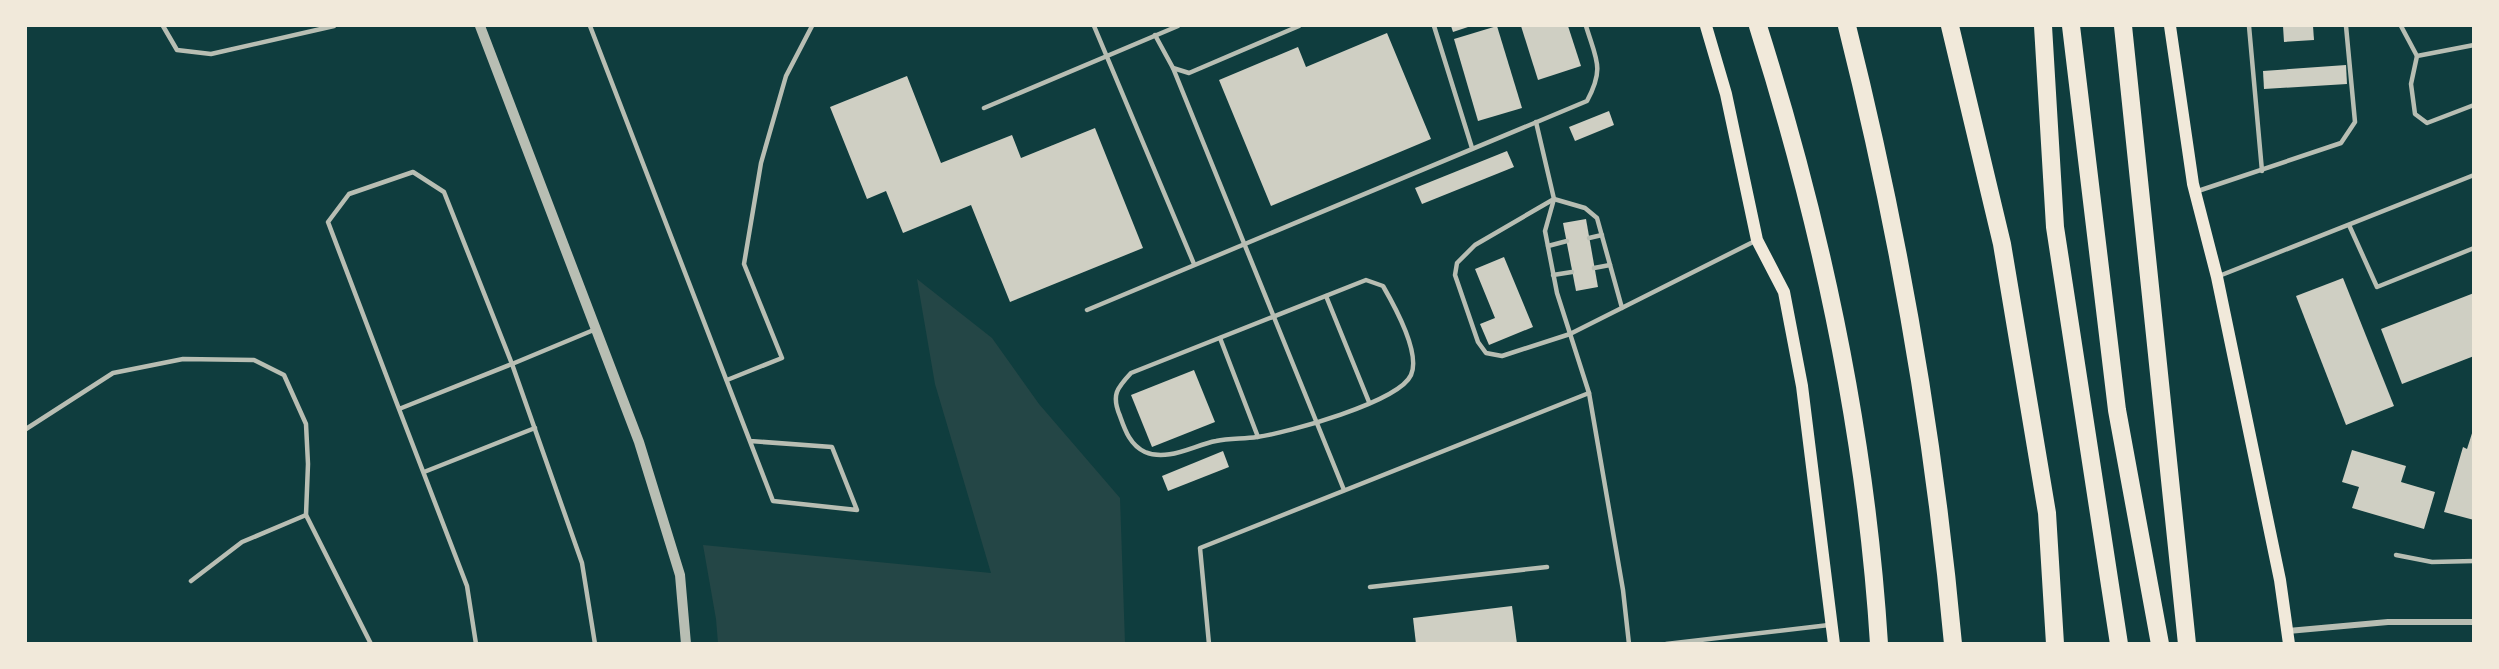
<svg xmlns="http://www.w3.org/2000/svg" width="2499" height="669" viewBox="0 0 2499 669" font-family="'Public Sans',sans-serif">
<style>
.green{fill:#244646}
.building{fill:#cfcfc3}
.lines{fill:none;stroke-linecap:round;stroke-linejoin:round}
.service{stroke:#b8beb3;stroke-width:4.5}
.minor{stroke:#b8beb3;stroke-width:6}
.tertiary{stroke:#b8beb3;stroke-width:10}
.secondary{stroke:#f1e9da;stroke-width:12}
.motorway{stroke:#f1e9da;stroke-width:18}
</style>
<rect width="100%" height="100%" fill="#0f3d3e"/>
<path class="green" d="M 917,279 L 992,338 L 1039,404 L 1120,498 L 1125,643 L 718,643 L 716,619 L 703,545 L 991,573 L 935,384 Z"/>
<g class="building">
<path d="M 1451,26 L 1471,26 L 1453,32 Z"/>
<path d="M 1497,26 L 1522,108 L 1478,121 L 1454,39 Z"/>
<path d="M 1521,26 L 1568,26 L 1581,66 L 1538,80 Z"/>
<path d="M 2283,26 L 2313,26 L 2314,40 L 2284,42 Z"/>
<path d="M 1387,33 L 1431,139 L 1271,206 L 1219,80 L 1298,47 L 1306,67 Z"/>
<path d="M 2346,65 L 2347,84 L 2264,89 L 2263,71 Z"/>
<path d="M 907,76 L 941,163 L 1012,135 L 1021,158 L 1095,128 L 1143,248 L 1010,302 L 971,205 L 903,233 L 886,191 L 867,199 L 830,107 Z"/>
<path d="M 1609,111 L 1614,125 L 1575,141 L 1569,127 Z"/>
<path d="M 1507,151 L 1514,167 L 1422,204 L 1415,188 Z"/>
<path d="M 1586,219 L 1598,287 L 1576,291 L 1563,223 Z"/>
<path d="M 1504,257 L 1533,327 L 1489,345 L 1480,324 L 1495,318 L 1475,269 Z"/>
<path d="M 2343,278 L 2394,406 L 2346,425 L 2296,296 Z"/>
<path d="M 2474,293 L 2474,356 L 2402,384 L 2381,329 Z"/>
<path d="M 1194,370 L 1215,422 L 1152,447 L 1131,395 Z"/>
<path d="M 2474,427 L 2474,520 L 2444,512 L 2463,447 L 2467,449 Z"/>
<path d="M 2352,450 L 2406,466 L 2401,482 L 2435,492 L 2424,529 L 2352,508 L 2359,487 L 2342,482 Z"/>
<path d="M 1223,451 L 1229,467 L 1168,491 L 1162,476 Z"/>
<path d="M 1512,606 L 1517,644 L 1416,644 L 1413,618 Z"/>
</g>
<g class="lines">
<g class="service">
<path d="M 163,26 L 177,50 L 211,54 L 334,26"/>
<path d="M 590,26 L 773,501 L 857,510 L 832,447 L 750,441"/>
<path d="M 1094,26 L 1194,264"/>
<path d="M 1434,26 L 1472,148"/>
<path d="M 2249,26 L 2262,171"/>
<path d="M 2401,26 L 2417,56 L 2474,45"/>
<path d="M 1155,35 L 1173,68 L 1189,73 L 1299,26"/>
<path d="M 2417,56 L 2411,84 L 2415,114 L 2427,123 L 2474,105"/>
<path d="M 1173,68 L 1344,490"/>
<path d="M 984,108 L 1178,26"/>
<path d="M 1536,122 L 1554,199 L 1545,231 L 1557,293 L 1589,393 L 1623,590 L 1629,644"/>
<path d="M 2195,192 L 2341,143 L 2355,122 L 2346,26"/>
<path d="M 2349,225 L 2377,287 L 2474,248"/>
<path d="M 1589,238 L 1602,235"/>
<path d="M 1548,246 L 1567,241"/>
<path d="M 1594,268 L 1610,265"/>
<path d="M 1553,275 L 1572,272"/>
<path d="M 2219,276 L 2474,175"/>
<path d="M 1366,280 L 1383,286 C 1394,305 1421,353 1411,375 C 1399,402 1287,433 1257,437 C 1243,439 1229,438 1216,441 C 1194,445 1168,462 1145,452 C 1130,445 1125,430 1120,416 C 1111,395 1117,388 1131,373 Z"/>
<path d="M 1326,296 L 1369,402"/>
<path d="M 1622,308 L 1597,218 L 1585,208 L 1554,199 L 1475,245 L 1457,263 L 1455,275 L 1478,342 L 1486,353 L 1502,356 L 1570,334 L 1757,240"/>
<path d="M 1087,310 L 1587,101 C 1605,68 1596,59 1586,26"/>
<path d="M 1220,338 L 1258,437"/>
<path d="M 727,380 L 782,358 L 744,264 L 761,163 L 786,76 L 812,26"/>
<path d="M 399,409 L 328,222 L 349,194 L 413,172 L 444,192 L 512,364 L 399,409 L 467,586 L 476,644"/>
<path d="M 26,429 L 113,373 L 183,359 L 254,360 L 284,375 L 306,424 L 308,464 L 306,515 L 371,644"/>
<path d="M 424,472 L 535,428"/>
<path d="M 2396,555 L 2432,562 L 2474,561"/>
<path d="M 191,581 L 242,542 L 306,515"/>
<path d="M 1370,587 L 1547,567"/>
<path d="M 595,644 L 582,563 L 512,364 L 596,329"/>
<path d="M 1209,644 L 1200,548 L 1589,393"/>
<path d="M 1666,644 L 1829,625"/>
</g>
<path class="minor" d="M 2288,631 L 2388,622 L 2474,622"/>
<path class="tertiary" d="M 480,26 L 639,442 L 680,575 L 686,644"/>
<g class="secondary">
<path d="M 1706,26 L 1726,94 L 1757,240 L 1784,292 L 1802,386 L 1834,644"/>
<path d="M 2170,26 L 2193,184 L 2217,277 L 2280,580 L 2289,644"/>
</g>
<g class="motorway">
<path d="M 1758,26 C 1821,225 1866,435 1879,644"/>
<path d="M 1847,26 C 1898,229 1934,434 1953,644"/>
<path d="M 1950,26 L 2002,244 L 2047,513 L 2055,644"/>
<path d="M 2043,26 L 2055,227 L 2119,644"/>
<path d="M 2071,26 L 2117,410 L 2160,644"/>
<path d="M 2123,26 L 2187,644"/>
</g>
</g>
<rect width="2499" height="669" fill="none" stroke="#f1e9da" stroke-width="54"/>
</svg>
